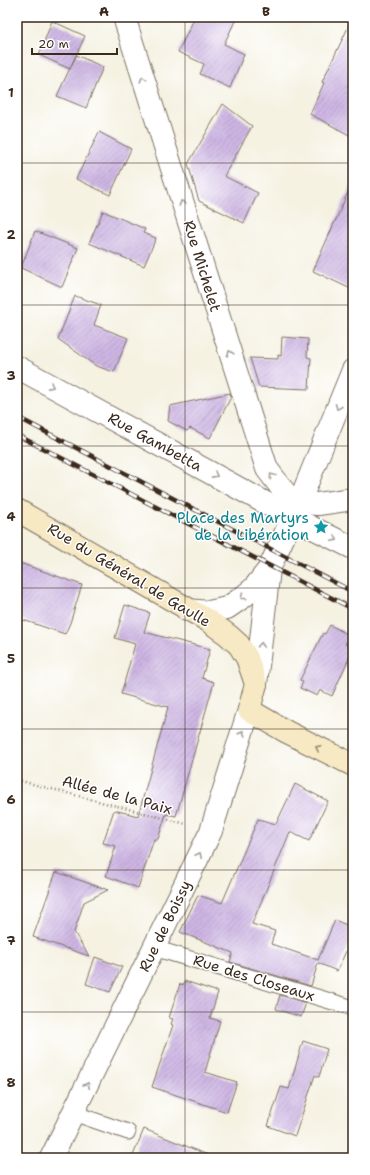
<svg xmlns="http://www.w3.org/2000/svg" width="370" height="1175" viewBox="0 0 370 1175" font-family="'Shantell Sans',sans-serif">
<style>
.building{fill:url(#building-hatch)}
.lines{fill:none;stroke-linecap:round;stroke-linejoin:round}
.lane-casing{stroke:#7c7063;stroke-width:17}
.street-casing{stroke:#7c7063;stroke-width:24}
.secondary-casing{stroke:#7c7063;stroke-width:24}
.path{stroke:#7c7063;stroke-width:2.5;stroke-dasharray:1 3;stroke-linecap:butt}
.lane{stroke:#fff;stroke-width:15}
.street{stroke:#fff;stroke-width:22}
.secondary{stroke:#f6e9c3;stroke-width:22}
.rail-casing{stroke:#3b2a1e;stroke-width:4.5}
.rail{stroke:#fff;stroke-width:3;stroke-dasharray:9;stroke-linecap:butt}
.oneway{stroke:#a79f9a}
.oneway2{stroke:#988a70}
.grid{fill:none;stroke:#3b2a1e;stroke-width:1;stroke-opacity:0.55}
.labels{text-anchor:middle;dominant-baseline:central;stroke-width:3;stroke-linejoin:round;paint-order:stroke}
.street-label{font-size:15px;fill:#3b2a1e;stroke:#fff}
.culture-label{font-size:15px;fill:#0d838f;stroke:#fff;text-anchor:end}
.neatline{fill:none;stroke:#3b2a1e;stroke-width:1.5}
.grid-label{font-size:13px;text-anchor:middle;font-weight:bold;fill:#3b2a1e}
</style>
<defs>
<pattern id="building-hatch" width="6" height="6" patternUnits="userSpaceOnUse"><rect width="6" height="6" fill="#ceb6e4"/><path d="M-1 1l2-2M0 6l6-6M5 7l2-2" fill="none" stroke="#a894b8"/></pattern>
</defs>
<rect width="100%" height="100%" fill="#fff"/>
<filter id="ink" filterUnits="userSpaceOnUse"><feTurbulence type="fractalNoise" baseFrequency=".025" numOctaves="2"/><feDisplacementMap in="SourceGraphic" scale="8" xChannelSelector="R" yChannelSelector="G"/><feConvolveMatrix kernelMatrix="1 2 1 2 8 2 1 2 1" color-interpolation-filters="sRGB"/></filter>
<filter id="wash" filterUnits="userSpaceOnUse"><feTurbulence type="fractalNoise" baseFrequency=".012" numOctaves="4" result="noise"/><feDisplacementMap in="SourceGraphic" scale="16" xChannelSelector="R" yChannelSelector="G"/><feGaussianBlur stdDeviation="0.9" result="paint"/><feColorMatrix in="noise" values="0 0 0 0 0 0 0 0 0 0 0 0 0 0 0 0 0 1.4 0 .05"/><feComposite in="paint" operator="in"/></filter>
<g filter="url(#wash)">
<rect width="100%" height="100%" fill="#f5f2e2"/>
<g id="blocks">
<g class="building">
<path d="M 195,17 L 237,17 L 224,44 L 244,54 L 230,88 L 200,74 L 204,64 L 178,52 Z"/>
<path d="M 353,17 L 353,137 L 310,114 L 324,83 L 322,82 Z"/>
<path d="M 52,21 L 85,36 L 70,69 L 39,55 Z"/>
<path d="M 76,55 L 103,67 L 86,108 L 57,96 Z"/>
<path d="M 223,104 L 252,126 L 224,176 L 258,193 L 244,223 L 199,201 L 188,164 Z"/>
<path d="M 99,132 L 131,149 L 110,195 L 76,179 Z"/>
<path d="M 353,181 L 353,290 L 313,271 Z"/>
<path d="M 103,211 L 145,229 L 143,233 L 156,238 L 144,266 L 89,243 Z"/>
<path d="M 35,231 L 78,248 L 62,287 L 21,268 Z"/>
<path d="M 75,296 L 101,305 L 94,325 L 128,338 L 114,372 L 96,366 L 58,339 Z"/>
<path d="M 282,337 L 308,339 L 307,357 L 311,358 L 309,389 L 259,387 L 250,358 L 278,359 L 278,355 L 281,356 Z"/>
<path d="M 230,393 L 231,397 L 210,438 L 190,428 L 187,431 L 168,421 L 170,406 Z"/>
<path d="M 17,562 L 82,585 L 70,623 L 65,634 L 17,618 Z"/>
<path d="M 125,605 L 150,613 L 144,632 L 210,649 L 202,678 L 214,682 L 176,816 L 166,814 L 158,839 L 154,839 L 138,888 L 106,876 L 116,846 L 103,843 L 114,810 L 138,816 L 168,707 L 121,694 L 135,644 L 115,638 Z"/>
<path d="M 330,625 L 349,635 L 345,644 L 353,648 L 353,649 L 332,696 L 320,690 L 317,696 L 300,688 L 303,682 L 300,680 L 323,633 L 325,634 Z"/>
<path d="M 295,784 L 328,801 L 309,841 L 290,832 L 252,924 L 275,931 L 271,944 L 318,960 L 335,920 L 353,928 L 353,936 L 337,971 L 318,963 L 311,986 L 230,962 L 233,953 L 180,932 L 198,895 L 222,903 L 258,819 L 276,824 Z"/>
<path d="M 56,872 L 108,890 L 84,902 L 74,932 L 89,956 L 33,937 Z"/>
<path d="M 95,957 L 122,967 L 110,992 L 86,984 Z"/>
<path d="M 185,981 L 218,992 L 210,1018 L 220,1021 L 205,1072 L 237,1082 L 227,1112 L 152,1087 L 173,1025 L 171,1024 L 173,1019 L 169,1018 L 180,984 L 183,985 Z"/>
<path d="M 280,995 L 306,1003 L 301,1017 L 276,1009 Z"/>
<path d="M 303,1041 L 327,1049 L 319,1077 L 315,1075 L 295,1136 L 268,1126 L 281,1087 L 289,1089 Z"/>
<path d="M 144,1129 L 213,1157 L 213,1158 L 132,1158 Z"/>
</g>
</g>
</g>
<g filter="url(#ink)">
<use href="#blocks" fill-opacity="0" stroke="#7c7063" stroke-width="1"/>
<g class="lines">
<g class="lane-casing">
<g id="lane">
<path d="M 154,948 L 353,1008"/>
<path d="M 73,1113 L 128,1132"/>
</g>
</g>
<g class="street-casing">
<g id="street">
<path d="M 124,17 L 267,469 L 286,494 L 299,503"/>
<path d="M 17,367 L 293,518 L 353,548"/>
<path d="M 299,503 L 318,504 L 353,499"/>
<path d="M 187,610 L 209,612 L 227,608 L 243,597 L 254,588 L 269,569 L 299,503 L 353,370"/>
<path d="M 256,684 L 269,569"/>
<path d="M 51,1158 L 211,831 L 249,710"/>
</g>
</g>
<g class="secondary-casing">
<path id="secondary" d="M 17,510 L 207,620 L 228,635 L 239,645 L 247,658 L 256,684 L 249,710 L 287,732 L 353,765"/>
</g>
<path class="path" d="M 17,780 L 186,824"/>
<use href="#lane" class="lane"/>
<use href="#street" class="street"/>
<use href="#secondary" class="secondary"/>
<g class="rail-casing">
<g id="rail">
<path d="M 17,417 L 353,592"/>
<path d="M 17,435 L 353,609"/>
</g>
</g>
<use href="#rail" class="rail"/>
</g>
<defs><path id="oneway-chevron" d="M-2-3.5L2.5 0L-2 3.5" fill="none" stroke-width="1.6" stroke-linecap="round" stroke-linejoin="round"/></defs>
<g class="oneway">
<use href="#oneway-chevron" transform="translate(143 79) rotate(-107)"/>
<use href="#oneway-chevron" transform="translate(182 203) rotate(-107)"/>
<use href="#oneway-chevron" transform="translate(230 353) rotate(-107)"/>
<use href="#oneway-chevron" transform="translate(51 386) rotate(29)"/>
<use href="#oneway-chevron" transform="translate(338 407) rotate(112)"/>
<use href="#oneway-chevron" transform="translate(215 475) rotate(29)"/>
<use href="#oneway-chevron" transform="translate(272 476) rotate(-127)"/>
<use href="#oneway-chevron" transform="translate(335 539) rotate(26)"/>
<use href="#oneway-chevron" transform="translate(243 597) rotate(143)"/>
<use href="#oneway-chevron" transform="translate(261 645) rotate(-85)"/>
<use href="#oneway-chevron" transform="translate(242 733) rotate(-73)"/>
<use href="#oneway-chevron" transform="translate(199 855) rotate(-64)"/>
<use href="#oneway-chevron" transform="translate(87 1085) rotate(-64)"/>
</g>
<use class="oneway2" href="#oneway-chevron" transform="translate(318 748) rotate(-154)"/>
</g>
<path class="grid" d="M 185,17 L 185,1158M 17,163 L 353,163M 17,305 L 353,305M 17,446 L 353,446M 17,588 L 353,588M 17,729 L 353,729M 17,870 L 353,870M 17,1012 L 353,1012"/>
<defs>
<g id="sight-bare" transform="scale(1.2)"><path d="M0-6L1.8-2.2L6-1.7L2.9 1.2L3.7 5.4L0 3.3L-3.7 5.4L-2.9 1.2L-6-1.7L-1.8-2.2Z" fill="#0f9aa8" stroke="#fff" stroke-width="2.5" paint-order="stroke"/></g>
</defs>
<g fill-rule="evenodd">
<use href="#sight-bare" x="321" y="527"/>
</g>
<g class="labels">
<g class="street-label">
<text transform="translate(202 266) rotate(73)">Rue Michelet</text>
<text transform="translate(155 442) rotate(29)">Rue Gambetta</text>
<text transform="translate(129 575) rotate(31)">Rue du Général de Gaulle</text>
<text transform="translate(117 795) rotate(15)">Allée de la Paix</text>
<text transform="translate(165 926) rotate(-64)">Rue de Boissy</text>
<text transform="translate(254 978) rotate(17)">Rue des Closeaux</text>
</g>
<g class="culture-label">
<text x="309" y="518">Place des Martyrs<tspan x="309" dy="17">de la Libération</tspan></text>
</g>
</g>
<rect width="370" height="1175" fill="none" stroke="#fff" stroke-width="44"/>
<path d="M32 48v6h85v-6" fill="none" stroke="#3b2a1e" stroke-width="2"/>
<text x="38" y="48" font-size="12" fill="#3b2a1e" stroke="#ffffff" stroke-width="3" paint-order="stroke">20 m</text>
<rect x="22" y="22" width="326" height="1131" class="neatline"/>
<g class="grid-label">
<text x="104" y="16">A</text>
<text x="266" y="16">B</text>
<text x="11" y="97">1</text>
<text x="11" y="239">2</text>
<text x="11" y="380">3</text>
<text x="11" y="521">4</text>
<text x="11" y="663">5</text>
<text x="11" y="804">6</text>
<text x="11" y="945">7</text>
<text x="11" y="1087">8</text>
</g>
</svg>
